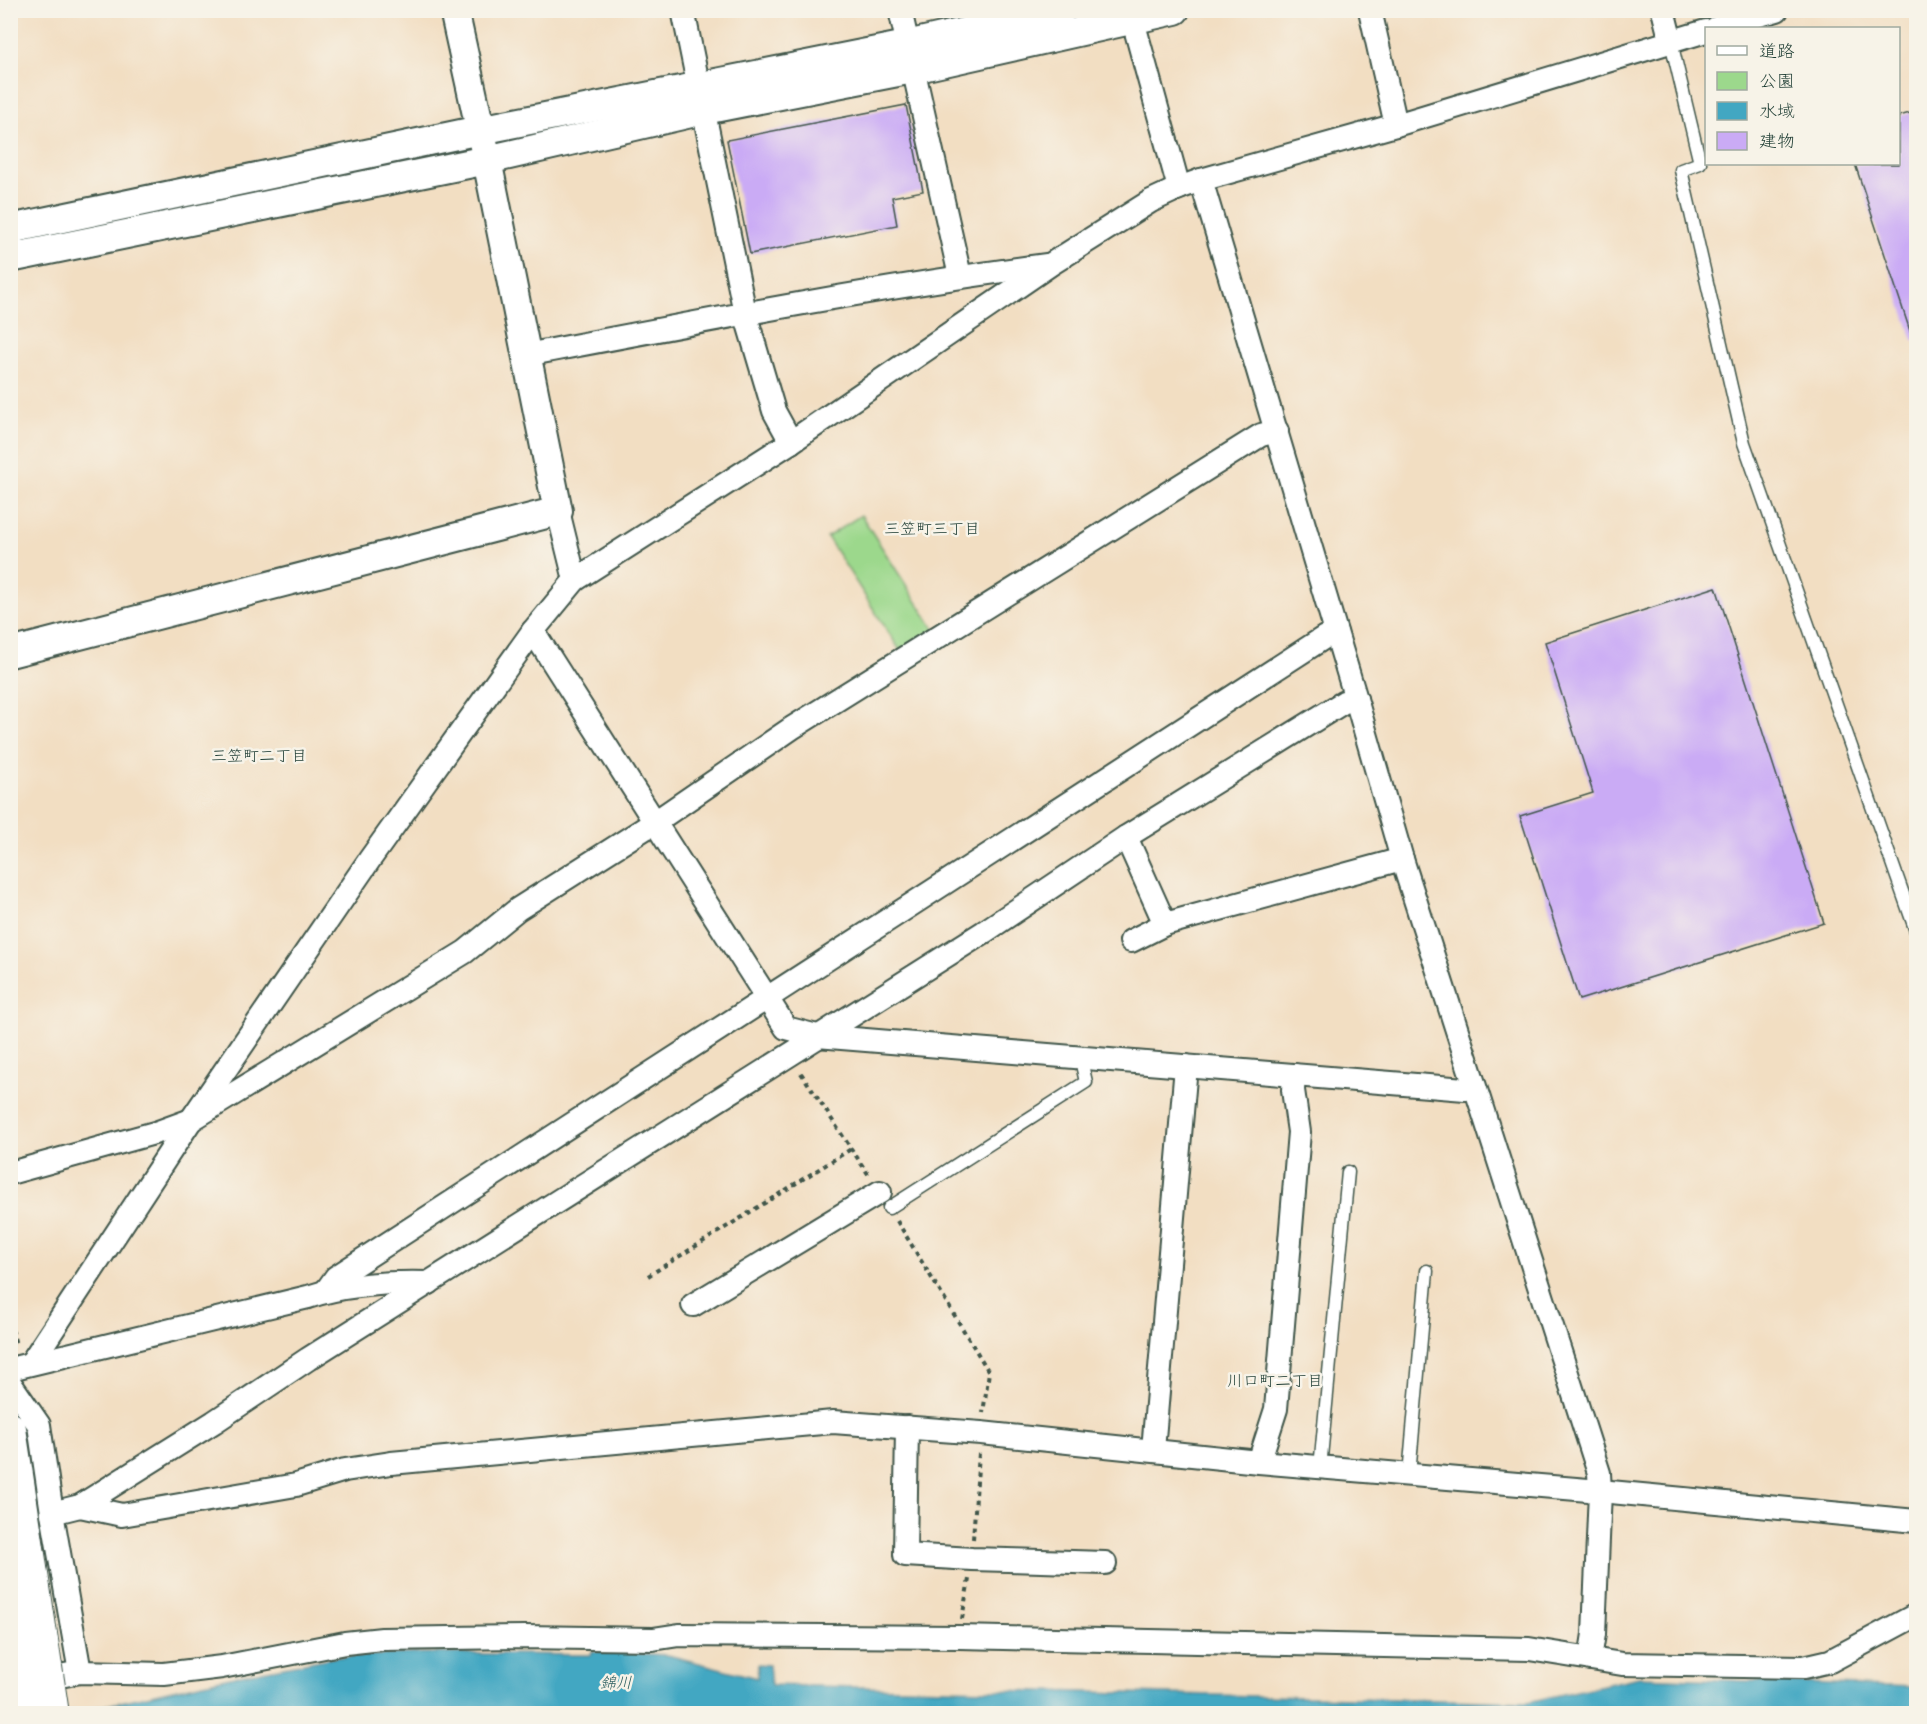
<svg xmlns="http://www.w3.org/2000/svg" width="1927" height="1724" viewBox="0 0 1927 1724" font-family="Pangolin,'Klee One',sans-serif">
<style>
.green{fill:#9cd88c;stroke:#5e8a60;stroke-width:1.5}
.water{fill:#42a7c2;stroke:#30727b;stroke-width:1.5}
.building{fill:#caabf5}
.lines{fill:none;stroke-linecap:round;stroke-linejoin:round}
.service-casing{stroke:#3f5549;stroke-width:15}
.minor-casing{stroke:#3f5549;stroke-width:26}
.tertiary-casing{stroke:#3f5549;stroke-width:32}
.secondary-casing{stroke:#3f5549;stroke-width:34}
.path{stroke:#3f5549;stroke-width:4;stroke-dasharray:4.5 4.5;stroke-linecap:butt}
.service{stroke:#fff;stroke-width:12}
.minor{stroke:#fff;stroke-width:22}
.tertiary{stroke:#fff;stroke-width:28}
.secondary{stroke:#fff;stroke-width:32}
.secondary-bridge-casing{stroke:#3f5549;stroke-width:34;stroke-linecap:butt}
.secondary-bridge{stroke:#fff;stroke-width:32}
.labels{text-anchor:middle;dominant-baseline:central;stroke-width:5;stroke-linejoin:round;paint-order:stroke}
.neighbourhood-label{font-size:16px;fill:#1f3d34;stroke:#f7f3e8}
.water-label{font-size:16px;font-style:italic;fill:#2a5d5f;stroke:#f7f3e8}
</style>
<rect width="100%" height="100%" fill="#f7f3e8"/>
<filter id="ink" filterUnits="userSpaceOnUse"><feTurbulence type="fractalNoise" baseFrequency=".0167" numOctaves="2"/><feDisplacementMap in="SourceGraphic" scale="12" xChannelSelector="R" yChannelSelector="G"/><feConvolveMatrix kernelMatrix="1 2 1 2 8 2 1 2 1" color-interpolation-filters="sRGB"/></filter>
<filter id="wash" filterUnits="userSpaceOnUse"><feTurbulence type="fractalNoise" baseFrequency=".008" numOctaves="4" result="noise"/><feDisplacementMap in="SourceGraphic" scale="24" xChannelSelector="R" yChannelSelector="G"/><feGaussianBlur stdDeviation="1.35" result="paint"/><feColorMatrix in="noise" values="0 0 0 0 0 0 0 0 0 0 0 0 0 0 0 0 0 1.4 0 .05"/><feComposite in="paint" operator="in"/></filter>
<g filter="url(#wash)">
<rect width="100%" height="100%" fill="#f2dec2"/>
<path class="green" d="M 861,515 L 935,630 L 901,652 L 827,537 Z"/>
<path class="water" d="M 592,1651 L 668,1655 L 757,1678 L 758,1664 L 769,1665 L 771,1685 L 1528,1702 L 1639,1677 L 1916,1687 L 1916,1714 L 68,1714 L 230,1677 L 336,1657 L 424,1653 L 591,1655 Z"/>
<g id="blocks">
<g class="building">
<path d="M 906,105 L 923,191 L 892,197 L 897,225 L 750,254 L 727,140 Z"/>
<path d="M 1917,111 L 1917,340 L 1913,340 L 1855,164 L 1899,164 L 1899,116 Z"/>
<path d="M 1716,587 L 1824,923 L 1579,1000 L 1520,816 L 1593,793 L 1545,642 Z"/>
</g>
</g>
</g>
<g filter="url(#ink)">
<use href="#blocks" fill-opacity="0" stroke="#3f5549" stroke-width="1.5"/>
<g class="lines">
<g class="service-casing">
<g id="service">
<path d="M 1671,42 L 1700,163 L 1681,170 L 1744,443 L 1916,931"/>
<path d="M 889,1208 L 1086,1082 L 1083,1069 L 1083,1057"/>
<path d="M 1320,1468 L 1348,1172"/>
<path d="M 1409,1475 L 1427,1271"/>
</g>
</g>
<g class="minor-casing">
<g id="minor">
<path d="M 683,10 L 745,313 L 774,411 L 791,442"/>
<path d="M 900,10 L 960,276"/>
<path d="M 1130,10 L 1179,188"/>
<path d="M 1370,10 L 1396,125"/>
<path d="M 1663,10 L 1671,42"/>
<path d="M 1716,28 L 1777,10"/>
<path d="M 1201,180 L 1356,699 L 1402,859 L 1599,1473 L 1600,1491 L 1594,1634 L 1590,1659"/>
<path d="M 526,355 C 699,322 872,288 1047,265"/>
<path d="M 558,511 L 575,580"/>
<path d="M 533,631 L 786,1028 L 817,1036 L 1465,1089 L 1474,1086"/>
<path d="M 1126,837 L 1165,924"/>
<path d="M 1131,941 L 1165,924 L 1402,859"/>
<path d="M 10,1173 L 158,1132 L 191,1120 L 465,952 L 518,909 L 655,822 L 792,728 L 1261,435 L 1277,431"/>
<path d="M 326,1291 L 336,1277 L 1325,637 L 1336,633"/>
<path d="M 693,1305 L 880,1192"/>
<path d="M 31,1363 L 191,1120 L 370,859 L 533,631 L 575,580 L 791,442 L 1051,264 L 1151,201 L 1179,188 L 1201,180 L 1396,125 L 1706,31"/>
<path d="M 10,1369 L 308,1297 C 347,1284 388,1282 429,1283"/>
<path d="M 10,1383 L 39,1425 L 52,1513 L 80,1672"/>
<path d="M 907,1427 L 905,1555 L 972,1559 L 1105,1563"/>
<path d="M 1153,1450 L 1186,1066"/>
<path d="M 1259,1462 L 1276,1409 L 1299,1132 L 1293,1090 L 1294,1075"/>
<path d="M 80,1506 L 122,1515 L 296,1485 L 345,1470 L 391,1463 L 833,1422 L 981,1433 L 1259,1462 L 1600,1491 L 1916,1521"/>
<path d="M 52,1513 L 80,1506 L 214,1422 L 308,1359 L 984,932 L 1126,837 L 1344,702 L 1356,699"/>
<path d="M 35,1681 L 80,1672 L 164,1674 L 222,1667 L 345,1643 L 382,1639 L 525,1637 L 653,1639 L 679,1635 L 959,1637 L 1529,1649 L 1622,1664 L 1804,1667 L 1830,1661 L 1916,1615"/>
</g>
</g>
<g class="tertiary-casing">
<g id="tertiary">
<path d="M 10,229 L 480,130 L 907,45 L 1061,10"/>
<path d="M 10,258 L 487,160 L 704,110 L 913,69 L 1175,10"/>
<path d="M 10,653 L 558,511 L 487,160 L 454,10"/>
</g>
</g>
<g class="secondary-casing">
<g id="secondary">
<path d="M 10,1429 L 46,1667"/>
<path d="M 10,1603 L 21,1668"/>
</g>
</g>
<g class="path">
<path d="M 801,1073 L 870,1177"/>
<path d="M 897,1221 L 989,1372 L 983,1413"/>
<path d="M 648,1276 L 851,1149"/>
<path d="M 10,1332 L 13,1332 L 16,1346"/>
<path d="M 973,1539 L 979,1453"/>
<path d="M 962,1619 L 969,1579"/>
</g>
<use href="#service" class="service"/>
<use href="#minor" class="minor"/>
<use href="#tertiary" class="tertiary"/>
<use href="#secondary" class="secondary"/>
<g class="secondary-bridge-casing">
<g id="secondary-bridge">
<path d="M 46,1667 L 53,1714"/>
<path d="M 21,1668 L 28,1714"/>
</g>
</g>
<use href="#secondary-bridge" class="secondary-bridge"/>
</g>
</g>
<g class="labels">
<g class="neighbourhood-label">
<text x="932" y="529">三笠町三丁目</text>
<text x="259" y="756">三笠町二丁目</text>
<text x="1275" y="1381">川口町二丁目</text>
</g>
<g class="water-label">
<text x="616" y="1683">錦川</text>
</g>
</g>
<rect width="1927" height="1724" fill="none" stroke="#f7f3e8" stroke-width="36"/>
<rect x="1705" y="27" width="195" height="138" fill="#f7f3e8" stroke="#a1aaa0" stroke-width="1.5"/>
<rect x="1717" y="46" width="30" height="9" fill="#ffffff" stroke="#a1aaa0" stroke-width="1.5"/>
<text x="1759" y="57" font-size="18" fill="#1f3d34">道路</text>
<rect x="1717" y="72" width="30" height="18" fill="#9cd88c" stroke="#a1aaa0" stroke-width="1.5"/>
<text x="1759" y="87" font-size="18" fill="#1f3d34">公園</text>
<rect x="1717" y="102" width="30" height="18" fill="#42a7c2" stroke="#a1aaa0" stroke-width="1.5"/>
<text x="1759" y="117" font-size="18" fill="#1f3d34">水域</text>
<rect x="1717" y="132" width="30" height="18" fill="#caabf5" stroke="#a1aaa0" stroke-width="1.5"/>
<text x="1759" y="147" font-size="18" fill="#1f3d34">建物</text>
</svg>
